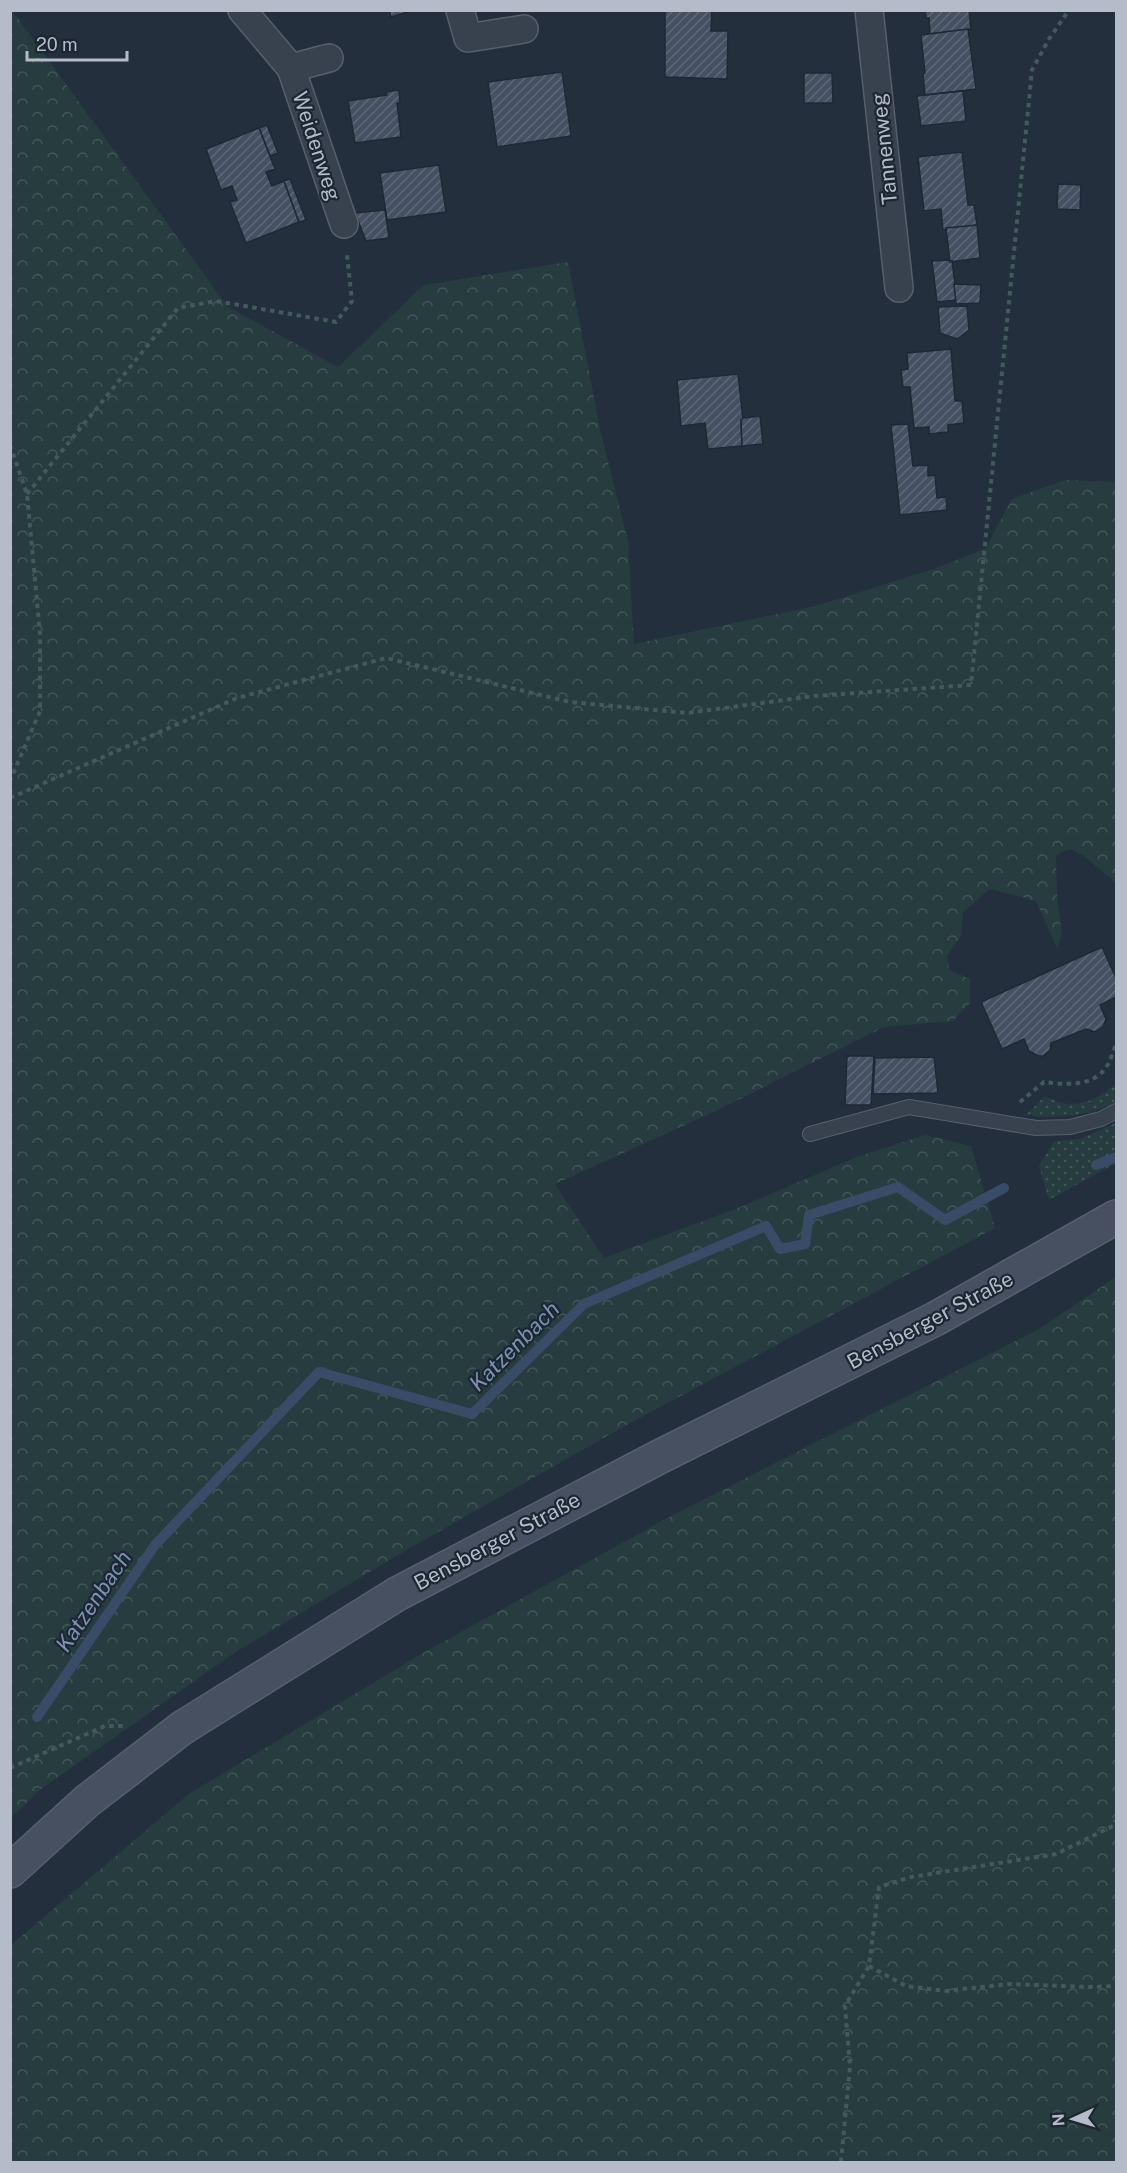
<svg xmlns="http://www.w3.org/2000/svg" width="1127" height="2173" viewBox="0 0 1127 2173" font-family="'Public Sans',sans-serif">
<style>
.grass{fill:url(#grass-dots)}
.forest{fill:url(#forest-crowns)}
.lines{fill:none;stroke-linecap:round;stroke-linejoin:round}
.stream{stroke:#394c67;stroke-width:10}
.building{fill:url(#building-hatch);stroke:#1f2835;stroke-width:1.5}
.lane-casing{stroke:#565f6c;stroke-width:16}
.street-casing{stroke:#565f6c;stroke-width:30}
.secondary-casing{stroke:#565f6c;stroke-width:36}
.path{stroke:#44595c;stroke-width:4;stroke-dasharray:4.5 4.5;stroke-linecap:butt}
.lane{stroke:#38414e;stroke-width:14}
.street{stroke:#38414e;stroke-width:27}
.secondary{stroke:#465061;stroke-width:33}
.labels{text-anchor:middle;dominant-baseline:central;stroke-width:4.5;stroke-linejoin:round;paint-order:stroke}
.street-label{font-size:21px;fill:#b4bcc9;stroke:#1d2633}
.water-label{font-size:22px;font-style:italic;fill:#7c92b1;stroke:#1d2633}
</style>
<defs>
<pattern id="grass-dots" width="8" height="8" patternUnits="userSpaceOnUse" patternTransform="scale(1.5)"><rect width="8" height="8" fill="#263c3f"/><path d="M2 2h.1M6 6h.1" fill="none" stroke="#435659" stroke-width="1.8" stroke-linecap="round"/></pattern>
<pattern id="forest-crowns" width="20" height="18" patternUnits="userSpaceOnUse" patternTransform="scale(1.5)"><rect width="20" height="18" fill="#263c3f"/><path d="M2 6a3 3 0 1 1 6 0M12 15a3 3 0 1 1 6 0" fill="none" stroke="#435659"/></pattern>
<pattern id="building-hatch" width="6" height="6" patternUnits="userSpaceOnUse" patternTransform="scale(1.5)"><rect width="6" height="6" fill="#455162"/><path d="M-1 1l2-2M0 6l6-6M5 7l2-2" fill="none" stroke="#5d6877"/></pattern>
</defs>
<rect width="100%" height="100%" fill="#242f3e"/>
<g class="grass">
<path d="M 1116,1083 L 1116,1101 C 1090,1117 1056,1119 1026,1115 L 1044,1097 C 1050,1098 1056,1102 1062,1103 C 1083,1107 1102,1097 1116,1083 Z"/>
<path d="M 1116,1123 L 1116,1163 L 1049,1200 L 1039,1166 L 1054,1141 L 1080,1139 Z"/>
</g>
<g class="forest">
<path d="M 12,10 L 228,307 L 338,367 L 424,285 L 568,262 L 601,434 L 628,541 L 634,644 L 815,606 L 931,570 L 985,549 L 1012,499 L 1065,480 L 1115,482 L 1116,883 L 1084,856 L 1070,849 L 1056,855 L 1057,898 L 1062,934 L 1057,948 L 1036,901 L 990,889 L 963,912 L 961,936 L 947,956 L 949,970 L 970,979 L 970,1003 L 953,1021 L 884,1027 L 718,1110 L 555,1184 L 604,1258 L 738,1208 L 857,1157 L 925,1135 L 971,1146 L 995,1228 L 630,1423 L 403,1552 L 234,1653 L 41,1789 L 11,1818 L 10,11 Z"/>
<path d="M 1116,1277 L 1116,2162 L 11,2162 L 11,1945 L 189,1794 L 421,1654 L 673,1515 L 1039,1329 Z"/>
</g>
<g class="lines">
<g class="stream">
<path d="M 1096,1165 L 1114,1158"/>
<path d="M 37,1717 L 155,1545 L 319,1372 L 472,1414 L 584,1304 L 766,1226 L 780,1249 L 805,1244 L 809,1215 L 898,1187 L 945,1220 L 1004,1188"/>
</g>
</g>
<g class="building">
<path d="M 389,10 L 414,10 L 391,17 Z"/>
<path d="M 665,10 L 712,10 L 711,31 L 728,31 L 727,79 L 665,77 Z"/>
<path d="M 925,10 L 969,10 L 971,29 L 930,34 L 929,18 L 926,18 Z"/>
<path d="M 968,29 L 976,89 L 925,95 L 923,74 L 925,73 L 921,35 Z"/>
<path d="M 562,72 L 571,136 L 497,147 L 488,82 Z"/>
<path d="M 804,73 L 832,73 L 833,103 L 804,103 Z"/>
<path d="M 399,90 L 400,103 L 397,103 L 401,137 L 355,143 L 348,101 L 387,95 L 386,92 Z"/>
<path d="M 963,91 L 966,121 L 921,126 L 917,96 Z"/>
<path d="M 267,125 L 278,153 L 270,156 L 259,128 Z"/>
<path d="M 259,128 L 275,169 L 266,172 L 272,186 L 284,181 L 299,222 L 246,243 L 230,202 L 237,200 L 232,186 L 221,190 L 206,149 Z"/>
<path d="M 962,152 L 968,205 L 974,205 L 977,225 L 943,230 L 941,209 L 924,211 L 918,157 Z"/>
<path d="M 439,165 L 446,212 L 387,220 L 380,173 Z"/>
<path d="M 290,179 L 306,220 L 299,222 L 284,181 Z"/>
<path d="M 1058,184 L 1081,185 L 1080,210 L 1057,209 Z"/>
<path d="M 385,210 L 389,238 L 366,241 L 355,213 Z"/>
<path d="M 977,225 L 980,258 L 950,262 L 946,228 Z"/>
<path d="M 949,260 L 950,262 L 952,261 L 957,300 L 937,302 L 932,261 Z"/>
<path d="M 954,284 L 981,285 L 980,303 L 956,304 Z"/>
<path d="M 967,306 L 969,330 L 957,339 L 940,333 L 938,307 Z"/>
<path d="M 951,349 L 955,401 L 962,401 L 964,423 L 948,425 L 948,432 L 929,434 L 929,427 L 914,428 L 910,387 L 903,387 L 901,370 L 908,369 L 907,353 Z"/>
<path d="M 738,374 L 743,420 L 741,420 L 742,446 L 708,449 L 705,423 L 681,426 L 677,380 Z"/>
<path d="M 760,416 L 763,444 L 742,446 L 741,420 L 743,418 Z"/>
<path d="M 908,424 L 913,466 L 928,465 L 928,476 L 935,475 L 937,498 L 946,497 L 947,510 L 900,515 L 891,425 Z"/>
<path d="M 1102,947 L 1116,978 L 1116,997 L 1100,1005 L 1106,1019 L 1103,1027 L 1095,1032 L 1086,1029 L 1051,1043 L 1050,1050 L 1043,1056 L 1038,1056 L 1029,1051 L 1024,1039 L 1002,1049 L 981,1002 Z"/>
<path d="M 847,1056 L 874,1056 L 871,1105 L 845,1105 Z"/>
<path d="M 934,1057 L 938,1093 L 873,1094 L 875,1058 Z"/>
</g>
<g class="lines">
<g class="lane-casing">
<path id="lane" d="M 810,1134 L 909,1107 L 1036,1128 L 1070,1127 L 1101,1119 L 1116,1111"/>
</g>
<g class="street-casing">
<g id="street">
<path d="M 242,10 L 291,68"/>
<path d="M 460,10 L 468,38 L 524,29"/>
<path d="M 869,10 L 899,288"/>
<path d="M 329,58 L 291,68 L 344,224"/>
</g>
</g>
<g class="secondary-casing">
<path id="secondary" d="M 10,1871 L 87,1801 L 182,1728 L 397,1594 L 659,1457 L 935,1319 L 1116,1217"/>
</g>
<g class="path">
<path d="M 10,445 L 27,494 L 40,634 L 40,711 L 10,781"/>
<path d="M 27,494 L 178,308 L 216,301 L 336,322 L 352,301 L 347,255"/>
<path d="M 10,798 L 237,698 L 386,658 L 570,702 L 687,713 L 814,696 L 971,685 L 1032,70 L 1049,39 L 1069,10"/>
<path d="M 1020,1102 L 1044,1082 C 1066,1085 1094,1087 1107,1066 C 1111,1059 1114,1050 1116,1043"/>
<path d="M 10,1768 L 105,1726 L 127,1726"/>
<path d="M 869,1966 L 906,1986 L 945,1991 L 1010,1984 L 1089,1987 L 1116,1986"/>
<path d="M 841,2162 L 850,2066 L 845,2006 L 869,1966 L 879,1887 L 911,1877 L 1056,1854 L 1113,1826 L 1116,1820"/>
</g>
<use href="#lane" class="lane"/>
<use href="#street" class="street"/>
<use href="#secondary" class="secondary"/>
</g>
<g class="labels">
<g class="street-label">
<text transform="translate(317 146) rotate(72)">Weidenweg</text>
<text transform="translate(884 149) rotate(-96)">Tannenweg</text>
<text transform="translate(930 1320) rotate(-28)">Bensberger Straße</text>
<text transform="translate(497 1541) rotate(-28)">Bensberger Straße</text>
</g>
<g class="water-label">
<text transform="translate(514 1346) rotate(-45)">Katzenbach</text>
<text transform="translate(93 1601) rotate(-56)">Katzenbach</text>
</g>
</g>
<rect width="1127" height="2173" fill="none" stroke="#b4bcc9" stroke-width="24"/>
<g transform="translate(1073 2119) rotate(266)" stroke="#1d2633" stroke-width="4.5" paint-order="stroke">
<path d="M0-4.5L10 22L0 15L-10 22Z" fill="#b4bcc9"/>
<text y="-9" font-size="16" font-weight="bold" text-anchor="middle" fill="#b4bcc9">N</text>
</g>
<path d="M27 51v9h100v-9" fill="none" stroke="#b4bcc9" stroke-width="3"/>
<text x="36" y="51" font-size="18" fill="#b4bcc9" stroke="#1d2633" stroke-width="4.5" paint-order="stroke">20 m</text>
</svg>
